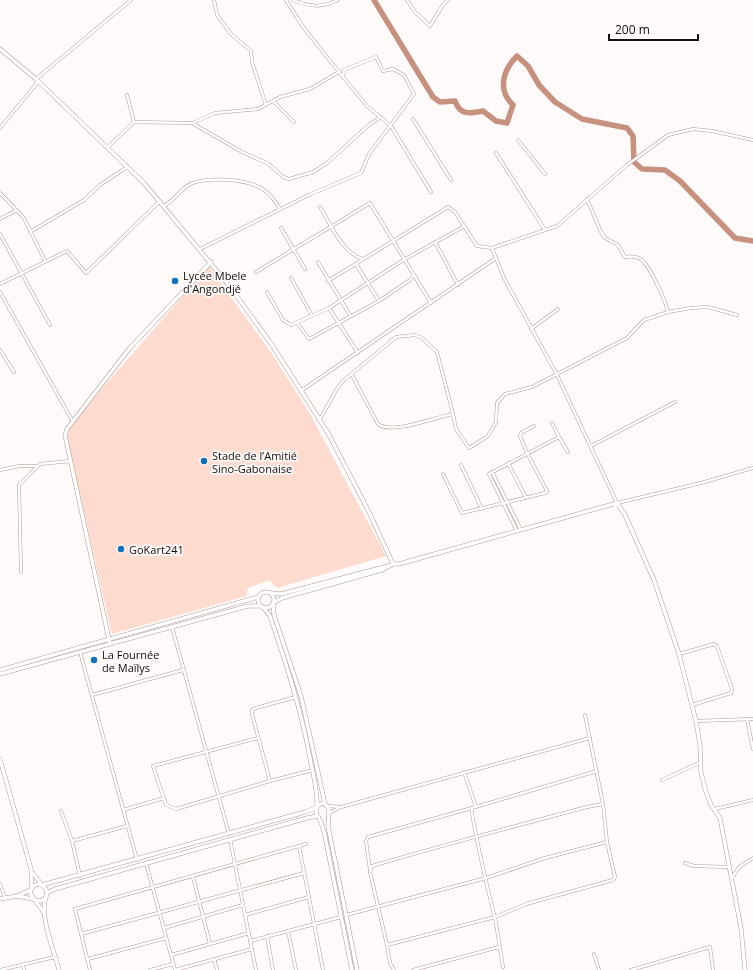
<svg xmlns="http://www.w3.org/2000/svg" width="753" height="970" viewBox="0 0 753 970" font-family="'Open Sans',sans-serif">
<style>
.green{fill:#fedbcf}
.lines{fill:none;stroke-linecap:round;stroke-linejoin:round}
.river{stroke:#c6917f;stroke-width:5.5}
.street-casing{stroke:#ad9a94;stroke-width:3.5}
.secondary-casing{stroke:#ad9a94;stroke-width:4.5}
.street{stroke:#fff;stroke-width:2.5}
.secondary{stroke:#fff;stroke-width:3.5}
.poi-dot{fill:#1070bc;stroke:#fefaf9;stroke-width:1.5}
.labels{text-anchor:middle;dominant-baseline:central;stroke-width:3.5;stroke-linejoin:round;paint-order:stroke}
.poi-label{font-size:11px;fill:#140e0c;stroke:#fefaf9;text-anchor:start}
</style>
<rect width="100%" height="100%" fill="#fefaf9"/>
<path class="green" d="M 209,266 L 274,357 L 310,414 L 386,556 L 277,588 L 269,580 L 248,588 L 246,596 L 112,634 L 67,438 L 72,423 Z"/>
<g class="lines">
<path class="river" d="M 374,0 L 433,97 L 440,102 L 455,101 C 460,115 469,114 483,111 L 496,121 L 507,123 L 513,105 C 497,90 503,70 517,56 L 528,66 L 539,85 L 555,102 L 582,119 L 627,128 L 633,136 L 634,162 L 642,169 L 665,170 L 680,181 L 735,238 L 753,241"/>
<g class="street-casing">
<g id="street">
<path d="M 214,0 L 217,15 L 231,34 L 251,51 L 252,62 L 266,105"/>
<path d="M 286,0 L 303,27 L 343,77 L 367,106 L 391,126 L 431,192"/>
<path d="M 293,0 C 310,7 322,8 338,0"/>
<path d="M 407,0 L 415,12 L 430,26 L 443,5 L 448,0"/>
<path d="M 36,79 L 131,0"/>
<path d="M 127,95 L 134,122"/>
<path d="M 273,101 L 294,122"/>
<path d="M 413,119 L 451,180"/>
<path d="M 193,123 L 215,113 L 258,109 L 280,97 L 310,89 L 339,72"/>
<path d="M 0,128 L 38,82"/>
<path d="M 518,140 L 545,174"/>
<path d="M 753,140 L 712,131 L 693,129 L 668,135 L 627,165 L 557,226 L 492,248 L 504,278 L 557,375 L 617,503 L 701,483 L 753,468"/>
<path d="M 107,148 L 134,122 L 192,123 L 242,152 L 269,164 L 283,177 L 289,179 L 313,172 L 327,163 L 370,124 L 381,117"/>
<path d="M 496,153 L 545,230"/>
<path d="M 0,193 L 24,218 L 45,261"/>
<path d="M 587,199 L 600,230 L 605,238 L 618,245 L 625,257 C 632,256 638,256 643,261 C 652,271 665,299 668,312"/>
<path d="M 164,206 C 173,201 179,192 187,186 C 203,175 249,179 264,190 C 271,195 276,202 280,209"/>
<path d="M 320,207 C 331,225 342,253 363,259"/>
<path d="M 0,219 L 17,210"/>
<path d="M 281,228 L 305,269"/>
<path d="M 30,232 L 84,200 L 100,185 L 127,167"/>
<path d="M 0,234 L 50,325"/>
<path d="M 435,242 L 458,285"/>
<path d="M 200,249 L 311,194 L 361,173 L 369,154 L 414,94 L 404,75 L 393,69 L 383,71 L 376,57 L 344,70 L 343,77"/>
<path d="M 318,262 L 350,315"/>
<path d="M 356,264 L 379,301"/>
<path d="M 256,272 L 370,203 L 414,275 L 410,280 L 379,301 L 309,339 L 297,323"/>
<path d="M 414,275 L 431,303"/>
<path d="M 291,278 L 311,314"/>
<path d="M 328,281 L 448,207 L 455,212 L 477,246 L 492,248"/>
<path d="M 0,284 L 67,251 L 86,273 L 160,201"/>
<path d="M 0,292 L 72,420"/>
<path d="M 267,292 L 283,320 L 291,325 L 329,308 L 405,259 L 463,227"/>
<path d="M 329,308 L 358,353"/>
<path d="M 531,329 L 558,309"/>
<path d="M 0,350 L 14,372"/>
<path d="M 352,375 L 378,424 C 392,435 435,417 453,414"/>
<path d="M 302,390 L 496,258"/>
<path d="M 320,419 L 338,387 L 343,381 L 396,337 L 415,335 L 422,338 L 437,352 L 453,414 L 456,429 L 469,448 L 488,436 L 496,422 L 497,403 L 505,394 L 532,387 L 627,338 L 644,320 L 668,312 L 691,308 L 708,307 L 737,315"/>
<path d="M 552,423 L 559,437"/>
<path d="M 591,446 L 675,402"/>
<path d="M 508,463 L 526,498"/>
<path d="M 461,465 L 482,509"/>
<path d="M 0,470 L 19,466 L 38,466"/>
<path d="M 492,472 L 521,530"/>
<path d="M 443,474 L 462,513 L 545,493 L 547,491 L 527,453 L 520,436 L 521,433 L 534,426"/>
<path d="M 517,531 L 489,474 L 559,437 L 568,452"/>
<path d="M 21,572 L 19,485 L 40,464 L 71,461"/>
<path d="M 172,627 L 229,834"/>
<path d="M 80,652 L 137,860"/>
<path d="M 679,654 L 714,644 L 717,646 L 732,689 L 731,693 L 692,705"/>
<path d="M 92,695 L 183,670"/>
<path d="M 747,719 L 753,749"/>
<path d="M 696,721 L 753,719"/>
<path d="M 258,738 L 153,766 L 166,805 L 176,809 L 270,781 L 313,770"/>
<path d="M 597,771 L 472,808 C 470,813 491,905 495,917 L 387,945 L 370,872 L 372,866 C 444,845 515,826 587,807 L 603,804"/>
<path d="M 464,772 L 476,807"/>
<path d="M 662,780 L 701,762"/>
<path d="M 270,781 L 252,714 L 252,710 L 256,708 L 296,697"/>
<path d="M 328,806 L 341,807 L 329,813"/>
<path d="M 341,807 L 590,738"/>
<path d="M 715,809 L 753,800"/>
<path d="M 123,810 L 164,798"/>
<path d="M 61,811 L 72,841"/>
<path d="M 230,839 L 256,970"/>
<path d="M 299,846 L 323,970"/>
<path d="M 146,863 L 175,970"/>
<path d="M 685,863 L 694,866 L 730,867"/>
<path d="M 370,870 L 366,841 L 368,837 L 472,808"/>
<path d="M 80,876 L 72,841 L 127,826"/>
<path d="M 193,877 L 210,944"/>
<path d="M 732,878 L 739,867 L 753,858"/>
<path d="M 0,884 L 5,898"/>
<path d="M 245,915 L 309,897"/>
<path d="M 346,915 L 486,878 L 545,858 L 607,842 L 603,804 L 585,715"/>
<path d="M 164,928 L 243,905"/>
<path d="M 288,931 L 341,917"/>
<path d="M 81,934 L 304,873"/>
<path d="M 267,936 L 273,970"/>
<path d="M 250,941 L 288,931 L 296,970"/>
<path d="M 387,945 L 390,963 L 394,970"/>
<path d="M 594,954 L 599,970"/>
<path d="M 171,955 L 249,933"/>
<path d="M 88,959 L 166,938"/>
<path d="M 214,959 L 217,970"/>
<path d="M 23,965 L 24,970"/>
<path d="M 503,967 L 495,917 L 526,904 L 613,880 L 615,877 L 607,842"/>
<path d="M 0,970 L 55,957"/>
<path d="M 90,970 L 75,909 L 306,844"/>
<path d="M 150,970 L 173,964"/>
<path d="M 175,970 L 252,949"/>
<path d="M 413,970 L 499,947"/>
<path d="M 631,970 L 710,947 L 713,970"/>
</g>
</g>
<g class="secondary-casing">
<g id="secondary">
<path d="M 0,49 L 36,79 L 144,183 L 231,288 L 272,345 L 328,433 L 368,510 L 393,564"/>
<circle cx="266" cy="600" r="8"/>
<path d="M 271,593 L 281,594 L 388,566"/>
<path d="M 273,603 L 282,598 L 382,570 L 393,564 L 399,564 L 617,503 L 625,515 L 654,580 L 679,654 L 696,721 L 700,745 L 701,773 L 706,792 L 711,805 L 720,818 L 741,928 L 745,970"/>
<path d="M 273,604 L 274,615 L 301,696 L 325,804"/>
<path d="M 263,607 L 270,616 C 286,663 301,709 310,758 C 313,774 318,791 317,807"/>
<path d="M 110,644 L 65,435 L 67,429 L 129,349 L 211,262"/>
<path d="M 0,670 L 258,597"/>
<path d="M 0,674 L 248,606 L 261,606"/>
<path d="M 0,759 L 31,869 L 32,887"/>
<path d="M 33,873 L 41,884"/>
<path d="M 42,885 L 305,812 L 316,808"/>
<path d="M 47,893 L 55,889 L 307,818 L 318,816"/>
<path d="M 17,896 L 30,890"/>
<path d="M 46,897 C 39,915 54,951 59,970"/>
<path d="M 0,899 L 17,896 L 33,899"/>
<path d="M 34,900 L 41,901 L 46,897 L 47,891 C 44,885 39,883 33,886 L 30,893 L 44,913"/>
<path d="M 352,970 L 325,836 L 321,822 L 316,813 L 317,806 L 322,803 L 326,805 L 329,809 L 328,826 L 357,970"/>
</g>
</g>
<use href="#street" class="street"/>
<use href="#secondary" class="secondary"/>
</g>
<g class="poi-dot">
<circle cx="175" cy="281" r="4"/>
<circle cx="204" cy="461" r="4"/>
<circle cx="121" cy="549" r="4"/>
<circle cx="94" cy="660" r="4"/>
</g>
<g class="labels">
<g class="poi-label">
<text x="183" y="275">Lycée Mbele<tspan x="183" dy="13">d'Angondjé</tspan></text>
<text x="212" y="455">Stade de l’Amitié<tspan x="212" dy="13">Sino-Gabonaise</tspan></text>
<text x="129" y="549">GoKart241</text>
<text x="102" y="654">La Fournée<tspan x="102" dy="13">de Maïlys</tspan></text>
</g>
</g>
<path d="M609 34v6h89v-6" fill="none" stroke="#140e0c" stroke-width="2"/>
<text x="615" y="34" font-size="12" fill="#140e0c" stroke="#fefaf9" stroke-width="3" paint-order="stroke">200 m</text>
</svg>
